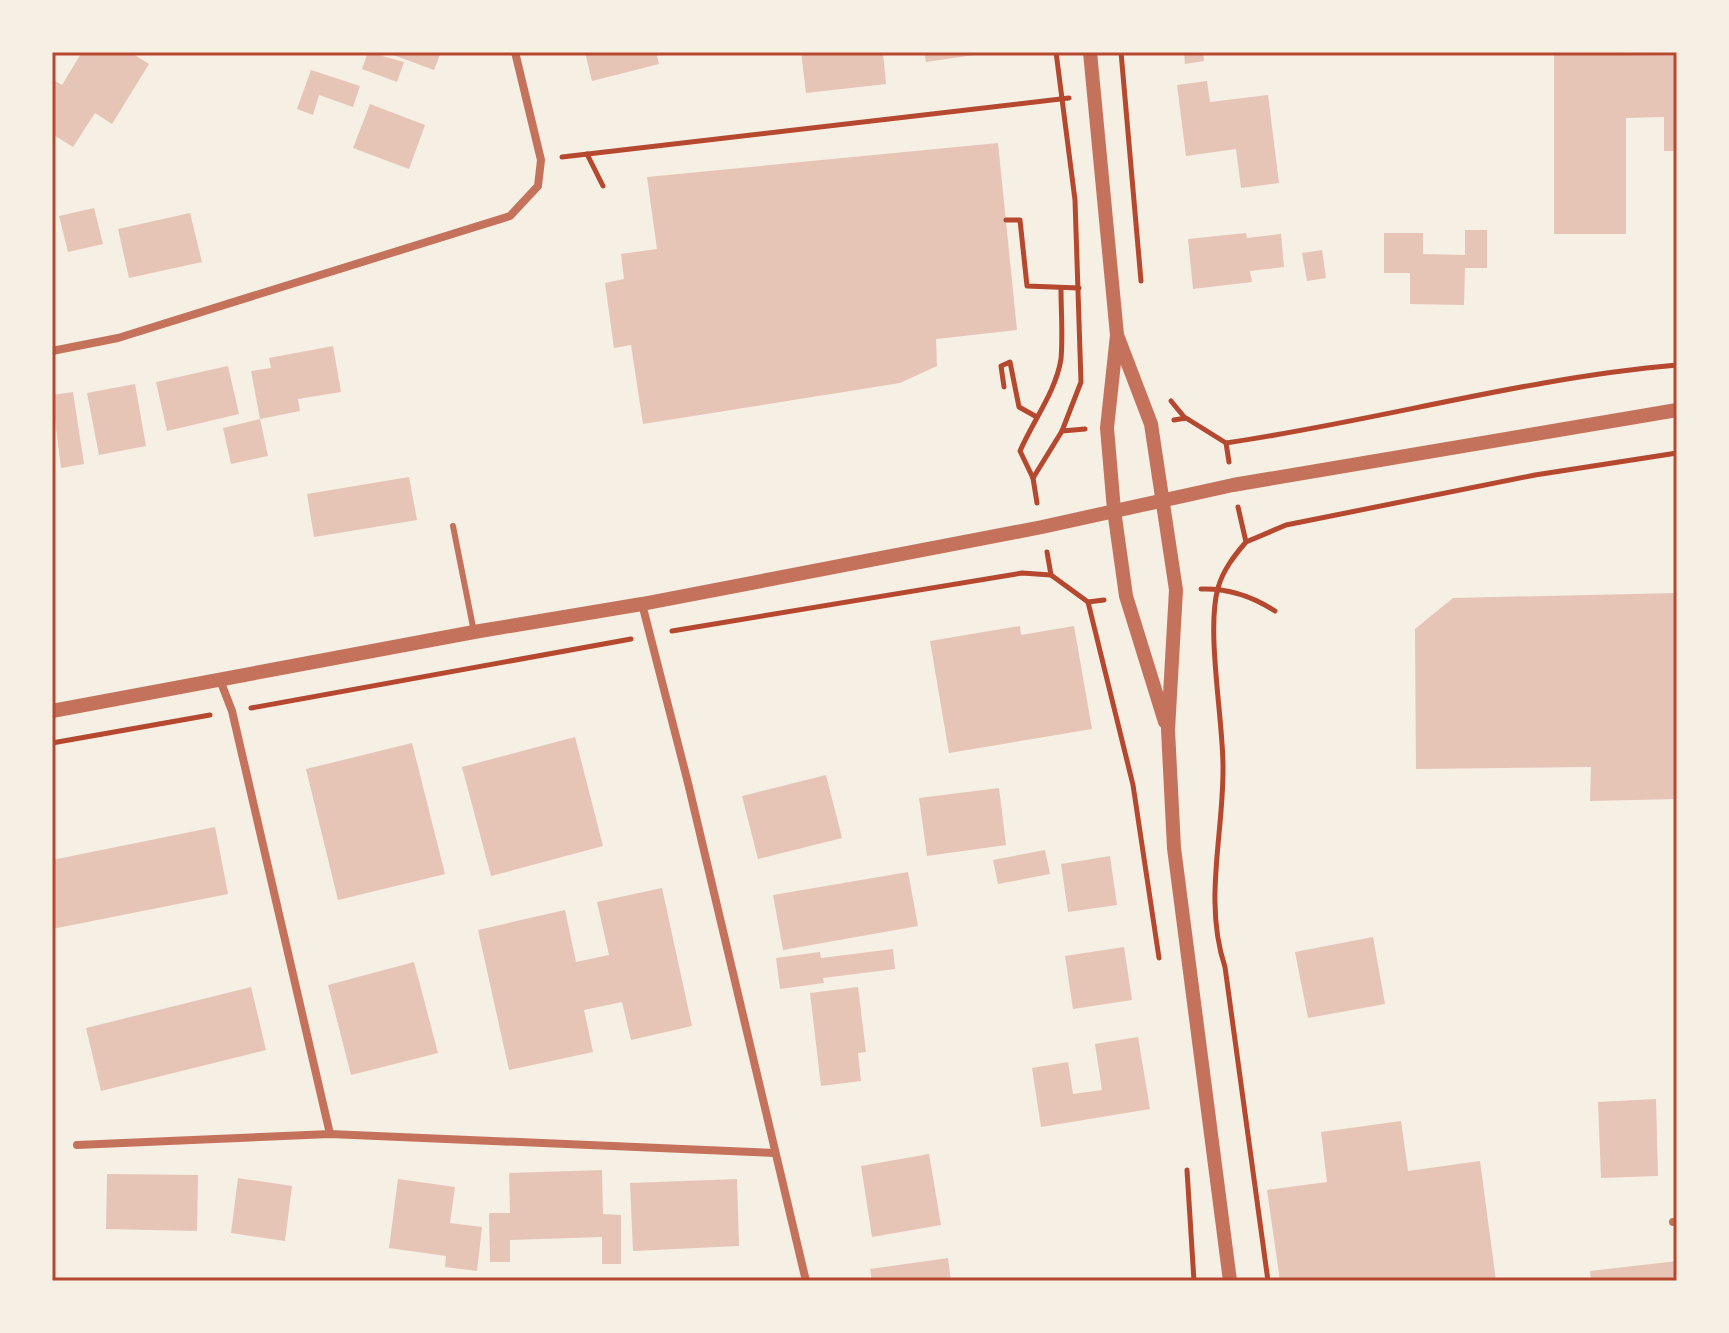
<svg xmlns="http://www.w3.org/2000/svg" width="1729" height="1333" viewBox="0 0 1729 1333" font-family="'Noto Sans',sans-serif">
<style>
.building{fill:#e6c5b7}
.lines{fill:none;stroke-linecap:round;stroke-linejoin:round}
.path{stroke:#b5482f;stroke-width:5}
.service{stroke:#c5725c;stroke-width:6}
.minor{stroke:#c5725c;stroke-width:8}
.tertiary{stroke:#c5725c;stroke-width:14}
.neatline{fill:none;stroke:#b5482f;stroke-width:3}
</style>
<rect width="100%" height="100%" fill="#f6efe4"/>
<g class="building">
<path d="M 82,52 L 130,52 L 149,64 L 112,124 L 95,113 L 73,147 L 52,134 L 52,79 L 62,85 Z"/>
<path d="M 368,52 L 404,62 L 397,82 L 362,69 Z"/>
<path d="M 385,52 L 441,52 L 434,70 Z"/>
<path d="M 585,52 L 656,52 L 659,64 L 592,81 Z"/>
<path d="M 801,52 L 883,52 L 886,84 L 806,93 Z"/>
<path d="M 924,52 L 981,52 L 981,54 L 926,62 Z"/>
<path d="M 1184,52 L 1203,52 L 1204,61 L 1185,64 Z"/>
<path d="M 1554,54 L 1677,56 L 1677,151 L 1664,151 L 1664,117 L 1626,118 L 1626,234 L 1554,234 Z"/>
<path d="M 311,70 L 360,86 L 353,107 L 319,95 L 313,115 L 297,109 Z"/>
<path d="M 1207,81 L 1210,102 L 1268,95 L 1279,183 L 1241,188 L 1236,149 L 1186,156 L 1177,85 Z"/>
<path d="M 370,104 L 425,125 L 409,169 L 353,148 Z"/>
<path d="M 998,143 L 1017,330 L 936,339 L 937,366 L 900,383 L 643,424 L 631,345 L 614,348 L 605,283 L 624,279 L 621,254 L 657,249 L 647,177 Z"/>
<path d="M 94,208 L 103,244 L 68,252 L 59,216 Z"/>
<path d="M 190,213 L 202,262 L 129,278 L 118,229 Z"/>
<path d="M 1465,230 L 1487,230 L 1487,268 L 1465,268 L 1464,305 L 1410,304 L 1410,273 L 1384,273 L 1384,233 L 1423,233 L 1423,254 L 1465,255 Z"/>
<path d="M 1246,233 L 1247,238 L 1281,234 L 1284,267 L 1250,271 L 1252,282 L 1193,289 L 1188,239 Z"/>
<path d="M 1322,250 L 1326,278 L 1307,281 L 1302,253 Z"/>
<path d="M 333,346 L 341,392 L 298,399 L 300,411 L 260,419 L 251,371 L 271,368 L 269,358 Z"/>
<path d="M 228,366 L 239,414 L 167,431 L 156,382 Z"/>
<path d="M 135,384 L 146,446 L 99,455 L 87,393 Z"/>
<path d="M 73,392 L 84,464 L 61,468 L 52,395 Z"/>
<path d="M 260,419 L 268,456 L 231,464 L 223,428 Z"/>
<path d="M 409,477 L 417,520 L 314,537 L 307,494 Z"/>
<path d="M 1677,593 L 1677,799 L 1590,801 L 1591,767 L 1416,769 L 1415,629 L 1453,598 Z"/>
<path d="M 1020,626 L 1021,635 L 1074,626 L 1092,729 L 949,753 L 930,641 Z"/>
<path d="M 575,737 L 603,846 L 491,876 L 462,767 Z"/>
<path d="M 412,743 L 445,874 L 338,900 L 306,769 Z"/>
<path d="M 826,775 L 842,838 L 758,859 L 742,796 Z"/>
<path d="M 999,788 L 1006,845 L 927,856 L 919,798 Z"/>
<path d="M 215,827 L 228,894 L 52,929 L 52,860 Z"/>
<path d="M 1045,850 L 1050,874 L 998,884 L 993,860 Z"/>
<path d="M 1110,856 L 1117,905 L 1068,912 L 1061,864 Z"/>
<path d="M 908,872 L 918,926 L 783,950 L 773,895 Z"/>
<path d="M 662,888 L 692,1026 L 631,1040 L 622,1002 L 584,1010 L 593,1052 L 509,1070 L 478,930 L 565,910 L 576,962 L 609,955 L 597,902 Z"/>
<path d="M 1373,937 L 1385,1004 L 1308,1018 L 1295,952 Z"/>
<path d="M 1124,947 L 1132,1000 L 1073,1009 L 1065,956 Z"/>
<path d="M 893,949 L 895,969 L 823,978 L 824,983 L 780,989 L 776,958 L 820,952 L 821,958 Z"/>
<path d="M 414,962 L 438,1053 L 351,1075 L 328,985 Z"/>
<path d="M 251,987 L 266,1050 L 101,1091 L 86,1028 Z"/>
<path d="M 858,987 L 866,1052 L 858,1053 L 861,1081 L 821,1086 L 810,993 Z"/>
<path d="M 1138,1037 L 1150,1109 L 1041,1127 L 1032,1068 L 1068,1062 L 1073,1094 L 1102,1090 L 1095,1044 Z"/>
<path d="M 1656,1099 L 1658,1176 L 1601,1178 L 1598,1102 Z"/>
<path d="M 1401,1121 L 1408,1171 L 1480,1161 L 1496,1281 L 1280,1281 L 1267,1190 L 1327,1182 L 1321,1132 Z"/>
<path d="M 929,1154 L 941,1225 L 872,1237 L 861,1166 Z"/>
<path d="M 602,1170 L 603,1214 L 621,1215 L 621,1264 L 602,1264 L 602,1237 L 510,1240 L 510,1262 L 490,1262 L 489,1213 L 510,1213 L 509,1173 Z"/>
<path d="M 107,1174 L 198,1175 L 197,1231 L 106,1229 Z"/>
<path d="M 238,1178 L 292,1186 L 285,1241 L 231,1233 Z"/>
<path d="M 398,1179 L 455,1187 L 450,1223 L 482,1227 L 477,1271 L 445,1267 L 446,1256 L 389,1248 Z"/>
<path d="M 737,1179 L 739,1246 L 633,1251 L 630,1183 Z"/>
<path d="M 948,1258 L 951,1281 L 872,1281 L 870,1269 Z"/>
<path d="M 1677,1261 L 1677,1281 L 1591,1281 L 1590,1271 Z"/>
</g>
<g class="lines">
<g class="path">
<path d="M 1121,52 L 1141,281"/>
<path d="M 587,154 L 603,186"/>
<path d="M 562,157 L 1069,98"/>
<path d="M 1006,220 L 1020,220 L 1027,286 L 1079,288"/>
<path d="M 1004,387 L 1001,366 L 1010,362 L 1019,407 L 1035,416"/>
<path d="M 1171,401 L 1185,418"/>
<path d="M 1174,420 L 1186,418 L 1226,443 L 1229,462"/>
<path d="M 1062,431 L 1085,429"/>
<path d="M 1226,443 C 1377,421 1525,378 1677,365"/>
<path d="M 1033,478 L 1062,431 L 1081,382 L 1075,200 L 1056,52"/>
<path d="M 1037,503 L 1033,478 L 1020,451 C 1033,421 1056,391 1061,359 C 1063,336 1061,312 1061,289"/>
<path d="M 1238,507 L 1246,542 C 1234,556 1223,570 1218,588 C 1206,630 1223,719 1223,766 C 1224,833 1203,901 1225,967 L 1268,1281"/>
<path d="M 1246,542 L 1286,525 L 1535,475 L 1677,453"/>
<path d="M 1047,552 L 1051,575"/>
<path d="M 1201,589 C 1228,588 1252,596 1275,611"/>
<path d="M 1088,602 L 1133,785 L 1159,958"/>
<path d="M 672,631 L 1022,573 L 1051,575 L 1088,602 L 1104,600"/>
<path d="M 251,708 L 631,639"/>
<path d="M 52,743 L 210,715"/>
<path d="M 1187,1170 L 1194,1281"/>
</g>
<path class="service" d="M 453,526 L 474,632"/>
<g class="minor">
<path d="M 52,351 L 118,338 L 510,216 L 538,186 L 541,160 L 515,52"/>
<path d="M 642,604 L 688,783 L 806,1281"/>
<path d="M 220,680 L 232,711 L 330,1134"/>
<path d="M 77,1145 L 330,1134 L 775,1153"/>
<path d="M 1673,1222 L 1677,1222"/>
</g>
<g class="tertiary">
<path d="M 1090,52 L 1117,335 L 1107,428 L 1114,510 L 1126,596 L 1165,722"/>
<path d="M 1117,335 L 1151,424 L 1176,590 L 1168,730 L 1174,848 L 1230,1281"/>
<path d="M 52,711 L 474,632 L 642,604 L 1042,527 L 1233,485 L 1677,410"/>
</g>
</g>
<rect width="1729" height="1333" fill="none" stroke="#f6efe4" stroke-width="108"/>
<rect x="54" y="54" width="1621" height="1225" class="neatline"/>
</svg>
